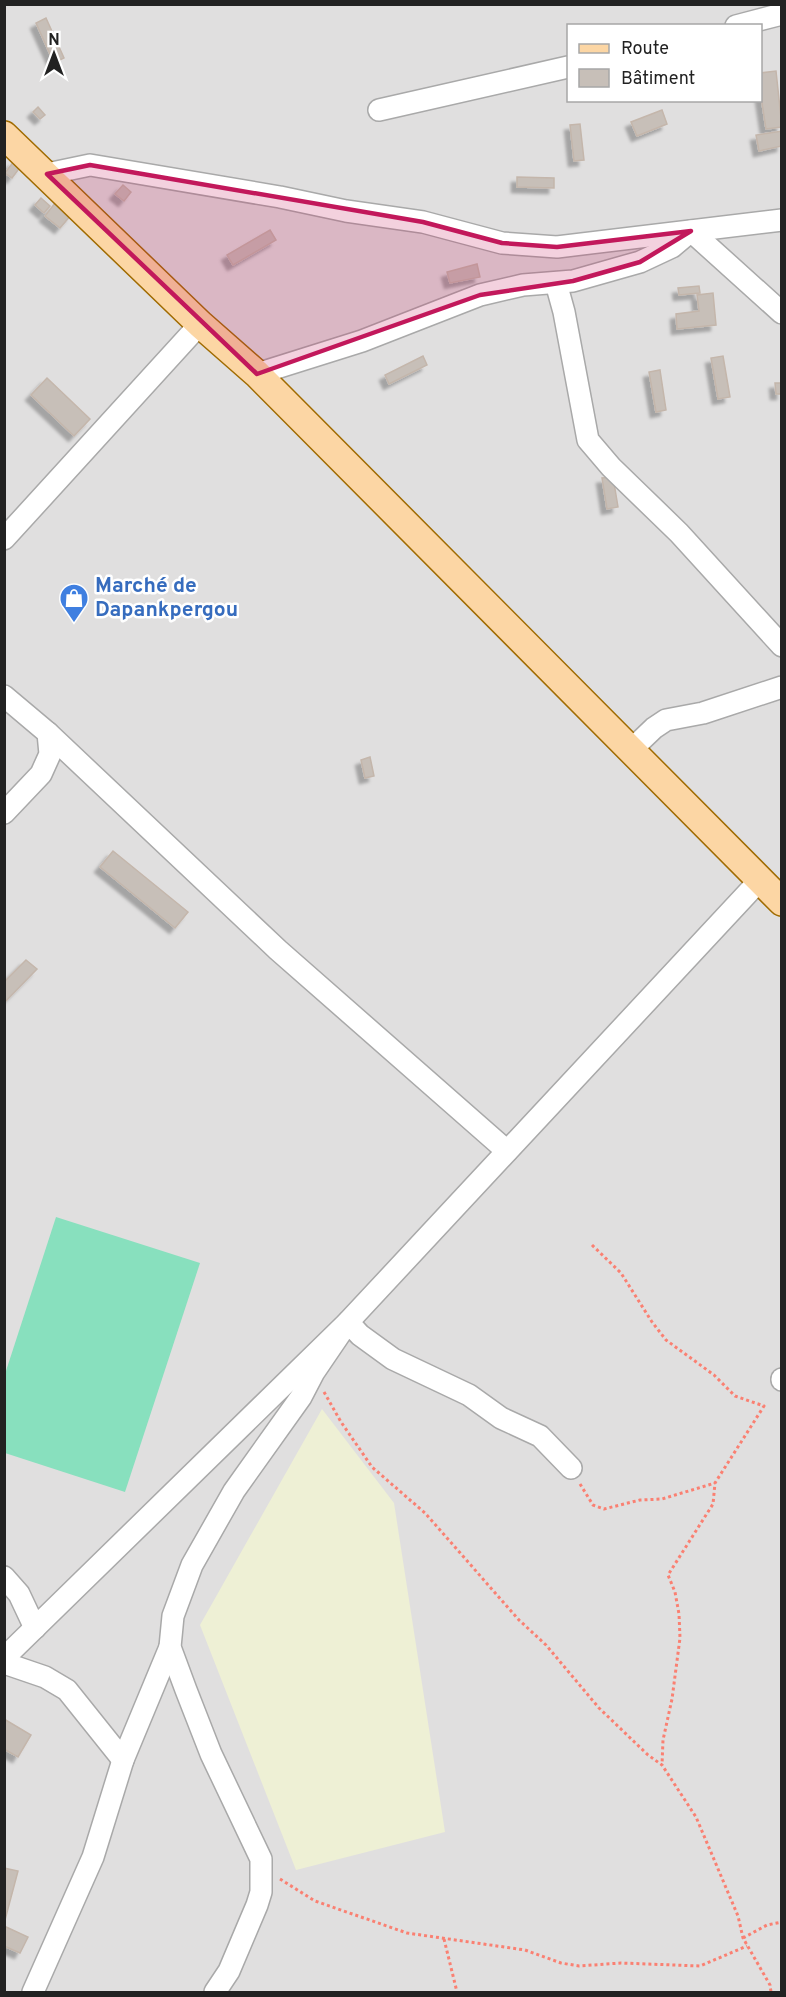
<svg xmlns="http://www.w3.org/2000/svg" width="786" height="1997" viewBox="0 0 786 1997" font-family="Overpass,sans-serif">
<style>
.residential{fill:#e0dfdf;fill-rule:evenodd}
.farmland{fill:#eef0d5}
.pitch{fill:#88e0be}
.building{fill:#c7bfb8;stroke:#c4b6ab;stroke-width:1.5;filter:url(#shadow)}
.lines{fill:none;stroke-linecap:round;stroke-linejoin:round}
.minor-casing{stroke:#a9a9a9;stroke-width:24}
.major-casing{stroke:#a06b00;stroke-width:30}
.path{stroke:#fa8072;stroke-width:3;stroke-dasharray:3 3;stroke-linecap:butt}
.minor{stroke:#fff;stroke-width:21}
.major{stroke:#fcd6a4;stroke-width:27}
.marked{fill:#c2185b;fill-opacity:0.2;stroke:#c2185b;stroke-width:4.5;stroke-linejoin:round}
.labels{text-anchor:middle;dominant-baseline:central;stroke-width:5;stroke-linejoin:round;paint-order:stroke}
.shop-label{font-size:21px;font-weight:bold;fill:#366cbe;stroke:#fff;text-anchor:start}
</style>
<defs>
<filter id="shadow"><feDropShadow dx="-5.5" dy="5.5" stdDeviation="1.5" flood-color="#0004"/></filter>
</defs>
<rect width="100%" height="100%" fill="#f2efe9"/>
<path class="residential" d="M 5,5 L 781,5 L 781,1992 L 5,1992 ZM 568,26 L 760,26 L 760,100 L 568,100 Z"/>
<path class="farmland" d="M 322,1409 L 394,1503 L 445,1832 L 296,1870 L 200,1625 Z"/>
<path class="pitch" d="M 56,1217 L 200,1263 L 125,1492 L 5,1453 L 5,1374 Z"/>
<g class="building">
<path d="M 46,18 L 64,58 L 54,63 L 36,23 Z"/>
<path d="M 776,71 L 782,127 L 766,129 L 760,90 L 760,73 Z"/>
<path d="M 38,107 L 45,115 L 40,119 L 33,112 Z"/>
<path d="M 662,110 L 667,124 L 637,136 L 631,122 Z"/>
<path d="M 580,124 L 584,160 L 574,161 L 570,125 Z"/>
<path d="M 782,131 L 782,146 L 759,151 L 756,135 Z"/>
<path d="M 14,161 L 21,166 L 12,178 L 5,173 Z"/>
<path d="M 517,177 L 554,178 L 554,188 L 517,187 Z"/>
<path d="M 123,185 L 131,192 L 124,201 L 115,194 Z"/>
<path d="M 41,198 L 50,206 L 44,213 L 35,205 Z"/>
<path d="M 55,203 L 71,215 L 60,228 L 45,216 Z"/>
<path d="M 270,230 L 276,240 L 233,265 L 227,255 Z"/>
<path d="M 477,264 L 480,277 L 450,283 L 447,272 Z"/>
<path d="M 699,286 L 700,293 L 679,295 L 678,288 Z"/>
<path d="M 713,293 L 716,325 L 677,329 L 676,314 L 699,311 L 697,295 Z"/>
<path d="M 423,356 L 427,365 L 389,384 L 385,375 Z"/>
<path d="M 723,356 L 730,397 L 718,399 L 711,358 Z"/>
<path d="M 660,370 L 666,410 L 656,412 L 649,372 Z"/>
<path d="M 47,378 L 90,419 L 74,436 L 31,395 Z"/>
<path d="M 775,383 L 782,383 L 782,394 L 776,394 Z"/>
<path d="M 613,477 L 618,507 L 607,509 L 602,478 Z"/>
<path d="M 370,757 L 374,776 L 365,778 L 361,760 Z"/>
<path d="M 113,851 L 188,912 L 175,928 L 100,867 Z"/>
<path d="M 26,960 L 37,969 L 4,1003 L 4,982 Z"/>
<path d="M 4,1719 L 31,1735 L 18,1757 L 4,1749 Z"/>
<path d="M 4,1868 L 18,1871 L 5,1920 L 4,1920 Z"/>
<path d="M 4,1926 L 28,1937 L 20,1953 L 4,1946 Z"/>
</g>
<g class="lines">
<g class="minor-casing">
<g id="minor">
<path d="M 736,26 L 782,14"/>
<path d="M 379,110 L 568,67"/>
<path d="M 47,174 L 90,165 L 280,197 L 346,211 L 423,222 L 502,243 L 557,247 L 782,220"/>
<path d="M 556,283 L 564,312 L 588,440 L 611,467 L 679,533 L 782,646"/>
<path d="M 257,374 L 362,341 L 480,295 L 523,285 L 573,281 L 640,262 L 672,247 L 691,231 L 782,313"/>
<path d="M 4,539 L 200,324"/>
<path d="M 4,696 L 48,733 L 50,754 L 41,774 L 4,813"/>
<path d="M 48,733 L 278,950 L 507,1151"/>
<path d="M 631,750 L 654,728 L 666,720 L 703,713 L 782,687"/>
<path d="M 782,1379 L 782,1380"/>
<path d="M 4,1577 L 19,1594 L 35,1628"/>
<path d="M 4,1658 L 348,1322 L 760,880"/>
<path d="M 4,1663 L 45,1677 L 67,1690 L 123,1760"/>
<path d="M 33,1992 L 93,1857 L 123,1760 L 170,1647"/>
<path d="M 215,1992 L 229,1971 L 257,1905 L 261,1892 L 261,1859 L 211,1754 L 186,1690 L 170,1647 L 173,1616 L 192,1565 L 234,1491 L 301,1397 L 314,1372 L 348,1322 L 360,1335 L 393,1359 L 469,1395 L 501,1418 L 540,1436 L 571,1468"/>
</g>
</g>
<g class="major-casing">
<path id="major" d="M 4,135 L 200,324 L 257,374 L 782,902"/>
</g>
<g class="path">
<path d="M 592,1245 L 621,1273 L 652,1322 L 666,1340 L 714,1375 L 735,1396 L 764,1406 L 715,1483 L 713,1504 L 668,1575 L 675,1592 L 679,1614 L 680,1638 L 672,1699 L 663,1740 L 662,1765"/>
<path d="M 324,1392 L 341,1422 L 372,1467 L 425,1513 L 519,1620 L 546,1645 L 599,1708 L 648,1755 L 662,1765 L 696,1817 L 738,1916 L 743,1938 L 770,1985 L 771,1992"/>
<path d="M 580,1484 L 593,1505 L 604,1509 L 640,1500 L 662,1499 L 715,1483"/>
<path d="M 280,1879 L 315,1901 L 407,1933 L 525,1950 L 561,1963 L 579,1966 L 621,1963 L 700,1966 L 747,1946"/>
<path d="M 743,1938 L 767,1925 L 782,1922"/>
<path d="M 444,1939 L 457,1992"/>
</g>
<use href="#minor" class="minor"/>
<use href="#major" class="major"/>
</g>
<path class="marked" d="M 90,165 L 423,222 L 502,243 L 557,247 L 691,231 L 640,262 L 573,281 L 480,295 L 257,374 L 47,174 Z"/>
<defs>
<g id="shop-pin" transform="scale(1.5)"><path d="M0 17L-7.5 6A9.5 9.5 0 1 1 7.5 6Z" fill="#3f7fe0" stroke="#fff"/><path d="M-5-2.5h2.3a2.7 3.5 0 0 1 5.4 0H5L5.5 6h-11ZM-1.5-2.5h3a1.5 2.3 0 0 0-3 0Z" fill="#fff"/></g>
</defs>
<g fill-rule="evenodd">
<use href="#shop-pin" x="74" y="598"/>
</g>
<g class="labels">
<g class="shop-label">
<text x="95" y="586">Marché de<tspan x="95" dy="24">Dapankpergou</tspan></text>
</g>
</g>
<rect width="786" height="1997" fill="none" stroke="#222222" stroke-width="12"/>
<rect x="567" y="24" width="195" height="78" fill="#ffffff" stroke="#a7a7a7" stroke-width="1.5"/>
<rect x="579" y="44" width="30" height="9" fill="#fcd6a4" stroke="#a7a7a7" stroke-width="1.5"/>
<text x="621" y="54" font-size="18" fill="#222222">Route</text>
<rect x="579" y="69" width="30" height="18" fill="#c7bfb8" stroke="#a7a7a7" stroke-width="1.5"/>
<text x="621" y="84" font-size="18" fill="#222222">Bâtiment</text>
<g transform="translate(54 54)" stroke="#ffffff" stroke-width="4.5" paint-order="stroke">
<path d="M0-4.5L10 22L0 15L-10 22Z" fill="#222222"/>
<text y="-9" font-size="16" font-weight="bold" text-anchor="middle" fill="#222222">N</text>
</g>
</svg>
